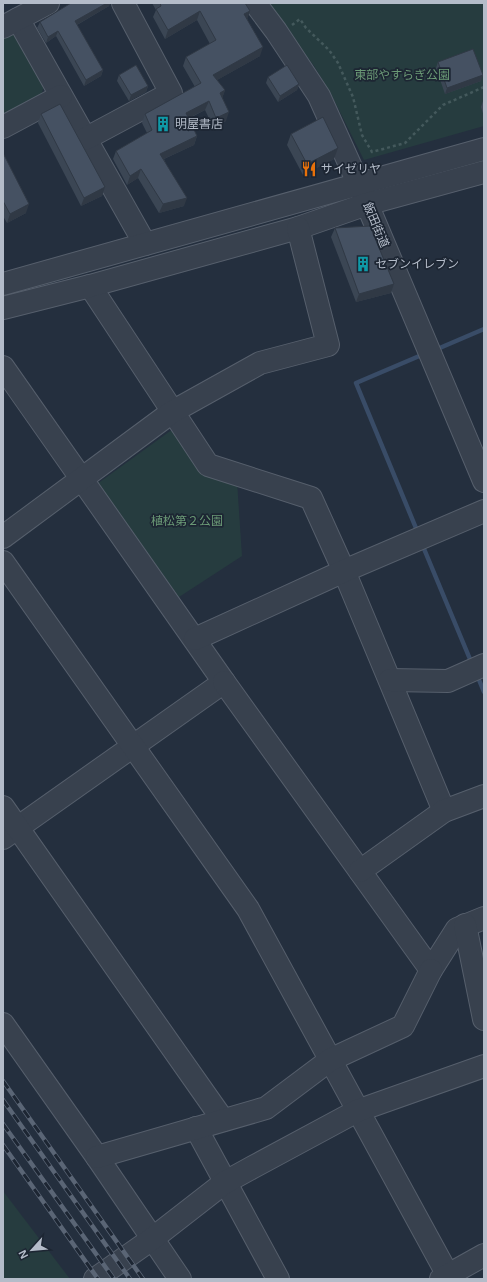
<svg xmlns="http://www.w3.org/2000/svg" width="487" height="1282" viewBox="0 0 487 1282" font-family="Helvetica,'Noto Sans JP',sans-serif">
<style>
.green{fill:#263c3f}
.lines{fill:none;stroke-linecap:round;stroke-linejoin:round}
.stream{stroke:#394c67;stroke-width:4.5}
.minor-casing{stroke:#565f6c;stroke-width:24}
.path{stroke:#44595c;stroke-width:2.5;stroke-dasharray:3 3;stroke-linecap:butt}
.minor{stroke:#38414e;stroke-width:22}
.rail-casing{stroke:#5a6575;stroke-width:4.5}
.rail{stroke:#1d2633;stroke-width:3;stroke-dasharray:9;stroke-linecap:butt}
.wall{fill:#3b4654}
.shaded-wall{fill:#303945}
.building{fill:#455162;stroke:#303945}
.labels{text-anchor:middle;dominant-baseline:central;stroke-width:3.5;stroke-linejoin:round;paint-order:stroke}
.park-label{font-size:12px;fill:#6b9a76;stroke:#1d2633}
.poi-label{font-size:12px;fill:#b4bcc9;stroke:#1d2633;text-anchor:start}
.street-label{font-size:12px;fill:#b4bcc9;stroke:#1d2633}
</style>
<rect width="100%" height="100%" fill="#242f3e"/>
<g class="green">
<path d="M 265,3 L 484,3 L 484,126 L 364,160 L 331,94 L 314,66 Z"/>
<path d="M 8,33 L 17,34 L 45,84 L 41,95 L 3,116 L 3,35 Z"/>
<path d="M 173,429 L 237,481 L 242,556 L 179,597 L 97,484 Z"/>
<path d="M 3,1191 L 70,1279 L 3,1279 Z"/>
</g>
<g class="lines">
<g class="stream">
<path d="M 435,350 L 484,329"/>
<path d="M 418,533 L 356,383 L 424,354"/>
<path d="M 422,544 L 472,664"/>
<path d="M 477,675 L 484,692"/>
</g>
<g class="minor-casing">
<g id="minor">
<path d="M 255,3 L 276,31 L 319,96 L 359,185 L 484,481"/>
<path d="M 18,19 L 145,244"/>
<path d="M 3,27 L 48,3"/>
<path d="M 3,127 L 61,96"/>
<path d="M 85,139 L 171,93 L 123,3"/>
<path d="M 3,284 L 484,149"/>
<path d="M 90,286 L 208,465 L 311,498 L 344,571 L 444,811"/>
<path d="M 3,308 L 90,286 L 298,228 L 367,204 L 484,172"/>
<path d="M 3,367 L 224,682 L 3,838"/>
<path d="M 3,537 L 172,412 L 260,363 L 328,345 L 298,228"/>
<path d="M 3,562 L 248,909 L 450,1279"/>
<path d="M 195,639 L 344,571 L 484,511"/>
<path d="M 390,680 L 448,681 L 484,665"/>
<path d="M 224,682 L 431,970 L 457,929 L 484,918"/>
<path d="M 3,807 L 223,1120"/>
<path d="M 360,871 L 444,811 L 484,796"/>
<path d="M 465,925 L 484,1019"/>
<path d="M 3,1024 L 97,1157 L 180,1279"/>
<path d="M 196,1128 L 278,1279"/>
<path d="M 97,1157 L 266,1108 L 330,1060 L 403,1026 L 431,970"/>
<path d="M 95,1279 L 152,1239 L 224,1183 L 253,1167 L 357,1111 L 484,1066"/>
<path d="M 441,1279 L 484,1255"/>
</g>
</g>
<path class="path" d="M 292,25 L 300,19 L 306,28 L 329,50 L 338,63 L 353,97 L 362,135 L 372,152 L 405,143 L 443,105 L 484,87"/>
<use href="#minor" class="minor"/>
<g class="rail-casing">
<g id="rail">
<path d="M 3,1081 L 143,1279"/>
<path d="M 3,1100 L 130,1279"/>
<path d="M 3,1124 L 114,1279"/>
<path d="M 3,1145 L 98,1279"/>
</g>
</g>
<use href="#rail" class="rail"/>
</g>
<g class="wall">
<path d="M 71,3 L 110,3 L 109,6 L 77,25 L 103,70 L 101,76 L 84,86 L 56,36 L 46,43 L 37,28 L 40,22 Z"/>
<path d="M 152,3 L 245,3 L 247,18 L 260,56 L 217,80 L 225,90 L 222,98 L 226,121 L 213,127 L 205,110 L 188,119 L 197,136 L 194,145 L 164,159 L 184,206 L 159,213 L 138,178 L 127,185 L 113,159 L 116,151 L 147,133 L 142,123 L 145,114 L 195,87 L 183,66 L 186,57 L 210,44 L 197,20 L 165,39 L 153,17 L 156,10 Z"/>
<path d="M 438,62 L 481,81 L 445,94 L 436,68 Z"/>
<path d="M 119,75 L 148,86 L 146,92 L 129,101 L 117,81 Z"/>
<path d="M 268,77 L 299,84 L 297,90 L 278,102 L 266,83 Z"/>
<path d="M 483,101 L 484,101 L 484,117 L 481,107 Z"/>
<path d="M 41,114 L 105,187 L 102,196 L 81,206 L 38,123 Z"/>
<path d="M 291,134 L 334,159 L 303,175 L 287,145 Z"/>
<path d="M 3,153 L 26,213 L 7,223 L 3,216 Z"/>
<path d="M 335,228 L 394,284 L 391,293 L 356,302 L 331,237 Z"/>
</g>
<g class="shaded-wall">
<path d="M 107,3 L 110,3 L 109,6 L 73,27 L 75,21 Z"/>
<path d="M 200,11 L 197,20 L 165,39 L 168,30 Z"/>
<path d="M 250,11 L 247,20 L 244,14 Z"/>
<path d="M 58,31 L 56,36 L 46,43 L 48,37 Z"/>
<path d="M 263,47 L 260,56 L 210,84 L 213,75 Z"/>
<path d="M 103,70 L 101,76 L 84,86 L 86,80 Z"/>
<path d="M 483,75 L 481,81 L 445,94 L 447,88 Z"/>
<path d="M 299,84 L 297,90 L 278,102 L 280,96 Z"/>
<path d="M 148,86 L 146,92 L 129,101 L 131,95 Z"/>
<path d="M 225,90 L 222,99 L 220,93 Z"/>
<path d="M 209,101 L 205,110 L 182,121 L 186,113 Z"/>
<path d="M 229,112 L 226,121 L 213,127 L 216,118 Z"/>
<path d="M 197,136 L 194,145 L 157,162 L 160,154 Z"/>
<path d="M 338,148 L 334,159 L 303,175 L 307,164 Z"/>
<path d="M 141,169 L 138,178 L 127,185 L 130,176 Z"/>
<path d="M 105,187 L 102,196 L 81,206 L 84,198 Z"/>
<path d="M 187,198 L 184,206 L 159,213 L 163,204 Z"/>
<path d="M 29,204 L 26,213 L 7,223 L 10,214 Z"/>
<path d="M 394,284 L 391,293 L 356,302 L 359,294 Z"/>
</g>
<g class="building">
<path d="M 71,3 L 107,3 L 75,21 L 103,70 L 86,80 L 58,31 L 48,37 L 40,22 Z"/>
<path d="M 160,3 L 245,3 L 250,11 L 244,14 L 263,47 L 213,75 L 225,90 L 220,93 L 229,112 L 216,118 L 209,101 L 186,113 L 197,136 L 160,154 L 187,198 L 163,204 L 141,169 L 130,176 L 116,151 L 152,130 L 145,114 L 201,83 L 186,57 L 216,40 L 200,11 L 168,30 L 156,9 L 161,6 Z"/>
<path d="M 473,49 L 483,75 L 447,88 L 438,62 Z"/>
<path d="M 136,65 L 148,86 L 131,95 L 119,75 Z"/>
<path d="M 287,65 L 299,84 L 280,96 L 268,77 Z"/>
<path d="M 60,104 L 105,187 L 84,198 L 41,114 Z"/>
<path d="M 323,117 L 338,148 L 307,164 L 291,134 Z"/>
<path d="M 3,153 L 29,204 L 10,214 L 3,201 Z"/>
<path d="M 370,226 L 394,284 L 359,294 L 335,228 Z"/>
</g>
<defs>
<g id="building-bare" transform="scale(1.2)"><path d="M-4-6H4V6H1V3H-1V6H-4ZM-2.5-4.3h1.7v1.8h-1.7ZM.8-4.3h1.7v1.8H.8ZM-2.5-1h1.7V.8h-1.7ZM.8-1h1.7V.8H.8Z" fill="#0f9aa8" stroke="#1d2633" stroke-width="2.5" paint-order="stroke"/></g>
<g id="restaurant-bare" transform="scale(1.2)"><path d="M-5-6h1v4h1v-4h1v4h1v-4h1v5L-1.5 .5V6h-2V.5L-5-1ZM5-6V6H3V1.5H1.5Q1.5-4 5-6Z" fill="#e8710a" stroke="#1d2633" stroke-width="2.5" paint-order="stroke"/></g>
</defs>
<g fill-rule="evenodd">
<use href="#building-bare" x="163" y="124"/>
<use href="#restaurant-bare" x="309" y="169"/>
<use href="#building-bare" x="363" y="264"/>
</g>
<g class="labels">
<g class="park-label">
<text x="402" y="75">東部やすらぎ公園</text>
<text x="187" y="521">植松第２公園</text>
</g>
<g class="poi-label">
<text x="175" y="124">明屋書店</text>
<text x="321" y="169">サイゼリヤ</text>
<text x="375" y="264">セブンイレブン</text>
</g>
<g class="street-label">
<text transform="translate(376 225) rotate(67)">飯田街道</text>
</g>
</g>
<rect width="487" height="1282" fill="none" stroke="#b4bcc9" stroke-width="8"/>
<g transform="translate(32 1250) rotate(243)" stroke="#1d2633" stroke-width="3" paint-order="stroke">
<path d="M0-3L7 15L0 10L-7 15Z" fill="#b4bcc9"/>
<text y="-6" font-size="11" font-weight="bold" text-anchor="middle" fill="#b4bcc9">N</text>
</g>
</svg>
